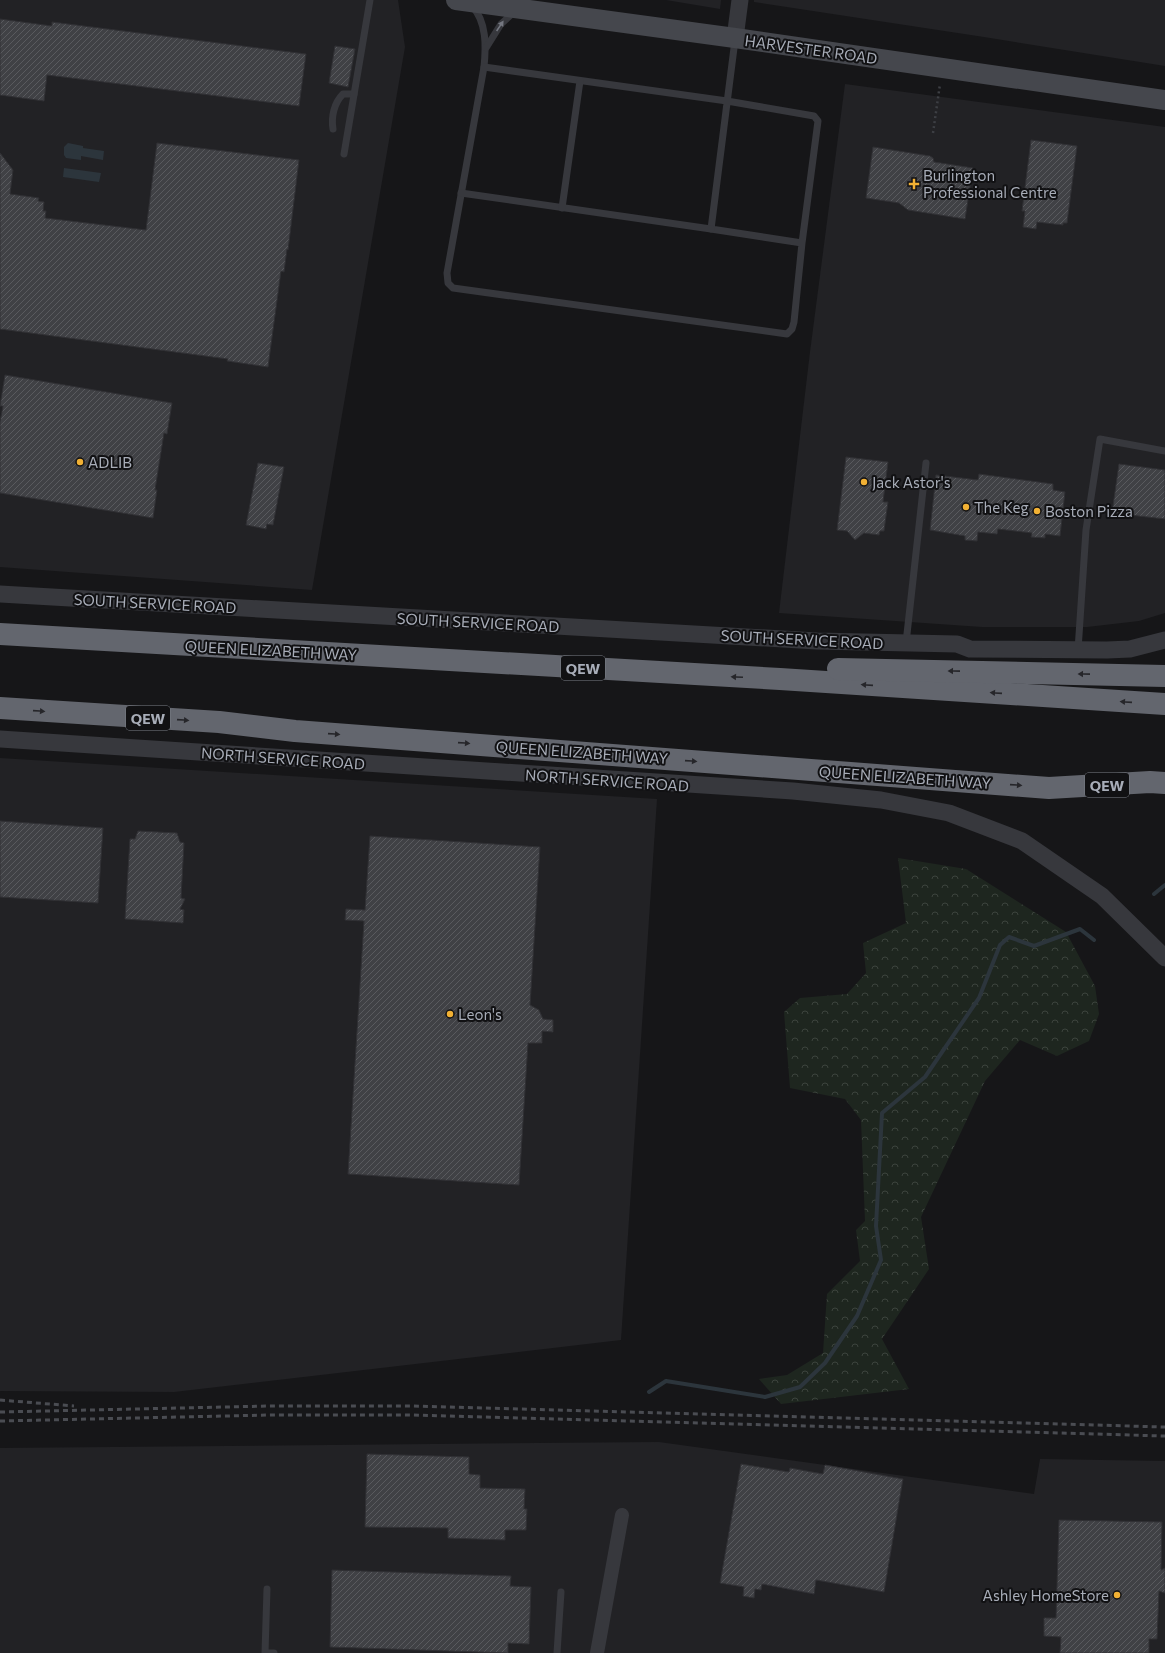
<svg xmlns="http://www.w3.org/2000/svg" width="1165" height="1653" viewBox="0 0 1165 1653" font-family="Commissioner,sans-serif">
<style>
.built{fill:#222225}
.forest{fill:url(#forest-crowns)}
.water{fill:#2c353c}
.lines{fill:none;stroke-linecap:round;stroke-linejoin:round}
.stream{stroke:#2c353c;stroke-width:4}
.building{fill:url(#building-hatch);stroke:#303034}
.path{stroke:#3d3f44;stroke-width:2.5;stroke-dasharray:2 3;stroke-linecap:butt}
.service{stroke:#37383d;stroke-width:7}
.minor{stroke:#37383d;stroke-width:14}
.tertiary{stroke:#37383d;stroke-width:17}
.secondary{stroke:#45474d;stroke-width:20}
.motorway{stroke:#63666e;stroke-width:22}
.rail{stroke:#4a4c52;stroke-width:3;stroke-dasharray:5 4;stroke-linecap:butt}
.oneway{fill:#757881}
.oneway2{fill:#26262a}
.poi-dot{fill:#f2b134;stroke:#111113;stroke-width:1.5}
.labels{text-anchor:middle;dominant-baseline:central;stroke-width:4;stroke-linejoin:round;paint-order:stroke}
.shield{fill:#111113;stroke:#7b7e86;stroke-width:1}
.shield-label{font-size:14px;font-weight:bold;fill:#a8adb8}
.street-label{font-size:15px;fill:#a8adb8;stroke:#111113}
.poi-label{font-size:15px;fill:#a8adb8;stroke:#111113;text-anchor:start}
</style>
<defs>
<pattern id="forest-crowns" width="20" height="18" patternUnits="userSpaceOnUse"><rect width="20" height="18" fill="#1e261f"/><path d="M2 6a3 3 0 1 1 6 0M12 15a3 3 0 1 1 6 0" fill="none" stroke="#3c433d"/></pattern>
<pattern id="building-hatch" width="6" height="6" patternUnits="userSpaceOnUse"><rect width="6" height="6" fill="#404145"/><path d="M-1 1l2-2M0 6l6-6M5 7l2-2" fill="none" stroke="#595a5e"/></pattern>
</defs>
<rect width="100%" height="100%" fill="#161618"/>
<g class="built">
<path d="M 0,0 L 398,0 L 405,47 L 312,590 L 0,567 Z"/>
<path d="M 666,0 L 721,0 L 720,9 Z"/>
<path d="M 754,0 L 1165,0 L 1165,66 L 984,37 L 754,2 Z"/>
<path d="M 845,84 L 1165,127 L 1165,613 L 1139,621 L 1087,627 L 982,627 L 779,613 L 810,352 Z"/>
<path d="M 0,758 L 657,799 L 621,1340 L 174,1392 L 0,1391 Z"/>
<path d="M 659,1442 L 1034,1494 L 1040,1459 L 1165,1461 L 1165,1653 L 0,1653 L 0,1448 Z"/>
</g>
<path class="forest" d="M 898,858 L 966,869 L 1066,932 L 1095,986 L 1099,1014 L 1089,1041 L 1057,1056 L 1020,1040 L 985,1081 L 921,1217 L 929,1269 L 882,1339 L 909,1389 L 781,1404 L 759,1379 L 787,1375 L 823,1353 L 827,1294 L 860,1261 L 856,1230 L 865,1221 L 861,1120 L 845,1099 L 790,1088 L 784,1012 L 800,998 L 847,994 L 866,973 L 863,943 L 906,923 Z"/>
<g class="water">
<path d="M 68,143 L 83,146 L 83,148 L 104,151 L 103,160 L 81,156 L 81,160 L 66,158 L 64,155 L 64,147 Z"/>
<path d="M 64,168 L 101,173 L 99,182 L 63,177 Z"/>
</g>
<g class="lines">
<g class="stream">
<path d="M 1154,894 L 1165,885"/>
<path d="M 649,1392 L 666,1381 L 765,1397 L 800,1387 L 825,1363 L 857,1316 L 881,1260 L 876,1226 L 882,1113 L 925,1077 L 979,998 L 1000,945 L 1009,937 L 1034,946 L 1080,929 L 1094,940"/>
</g>
</g>
<g class="building">
<path d="M 0,19 L 52,26 L 52,22 L 306,54 L 299,106 L 47,75 L 44,101 L 0,95 Z"/>
<path d="M 335,46 L 355,49 L 348,87 L 329,83 Z"/>
<path d="M 1031,140 L 1077,146 L 1067,223 L 1063,223 L 1063,225 L 1037,222 L 1036,229 L 1023,227 L 1025,211 L 1022,211 Z"/>
<path d="M 157,143 L 299,160 L 288,250 L 287,249 L 284,272 L 281,271 L 268,367 L 227,361 L 228,359 L 0,329 L 0,153 L 13,170 L 10,194 L 39,198 L 38,201 L 44,202 L 43,211 L 46,211 L 45,218 L 146,230 Z"/>
<path d="M 873,147 L 930,156 L 933,158 L 934,162 L 973,168 L 965,219 L 908,210 L 899,203 L 866,198 Z"/>
<path d="M 5,375 L 172,403 L 167,434 L 164,433 L 155,490 L 157,490 L 153,518 L 0,493 L 0,422 L 3,406 L 0,406 Z"/>
<path d="M 846,457 L 888,462 L 883,502 L 888,502 L 884,531 L 880,531 L 879,535 L 864,533 L 855,540 L 847,531 L 837,530 Z"/>
<path d="M 258,463 L 284,467 L 273,525 L 267,524 L 266,529 L 246,525 Z"/>
<path d="M 1119,464 L 1165,470 L 1165,519 L 1112,513 Z"/>
<path d="M 979,474 L 1053,484 L 1053,490 L 1065,492 L 1060,536 L 1045,534 L 1045,538 L 1031,537 L 1032,533 L 998,529 L 997,534 L 978,532 L 977,541 L 965,540 L 965,536 L 930,530 L 936,475 L 978,480 Z"/>
<path d="M 0,821 L 103,828 L 98,903 L 0,897 Z"/>
<path d="M 138,831 L 177,833 L 180,842 L 184,843 L 181,898 L 185,899 L 180,909 L 184,910 L 183,923 L 125,919 L 130,839 L 135,839 Z"/>
<path d="M 370,836 L 540,847 L 530,1005 L 539,1010 L 543,1019 L 553,1020 L 553,1032 L 542,1031 L 542,1043 L 528,1043 L 519,1185 L 348,1174 L 364,921 L 345,920 L 346,909 L 365,910 Z"/>
<path d="M 367,1454 L 469,1457 L 469,1474 L 480,1475 L 480,1488 L 525,1489 L 524,1509 L 527,1509 L 526,1530 L 505,1530 L 505,1540 L 448,1538 L 448,1528 L 365,1527 Z"/>
<path d="M 741,1464 L 789,1472 L 790,1468 L 823,1474 L 825,1465 L 903,1479 L 884,1592 L 816,1580 L 814,1594 L 762,1584 L 761,1590 L 755,1589 L 754,1598 L 743,1596 L 744,1587 L 720,1583 Z"/>
<path d="M 1059,1520 L 1162,1522 L 1161,1570 L 1165,1568 L 1165,1593 L 1159,1591 L 1157,1639 L 1149,1639 L 1149,1653 L 1060,1653 L 1061,1637 L 1044,1636 L 1044,1618 L 1056,1618 Z"/>
<path d="M 332,1570 L 511,1576 L 510,1586 L 531,1587 L 529,1644 L 508,1643 L 508,1653 L 330,1647 Z"/>
</g>
<g class="lines">
<path class="path" d="M 933,133 L 940,84"/>
<g class="service">
<path d="M 472,6 C 487,22 486,47 484,67"/>
<path d="M 735,40 L 711,229 L 802,243 L 818,121 L 814,116 L 727,101 L 484,67 L 447,273 L 448,283 L 453,288 L 787,334 L 792,329 L 794,322 L 802,243"/>
<path d="M 486,48 L 501,24 L 514,12"/>
<path d="M 333,129 C 331,117 334,103 343,94 L 354,94"/>
<path d="M 344,154 L 370,0"/>
<path d="M 461,193 L 711,229"/>
<path d="M 562,208 L 580,81"/>
<path d="M 906,643 L 926,463"/>
<path d="M 1078,650 L 1086,530 L 1100,439 L 1165,451"/>
<path d="M 267,1589 L 265,1653 L 274,1653"/>
<path d="M 557,1653 L 561,1592"/>
</g>
<path class="minor" d="M 597,1653 L 622,1515"/>
<g class="tertiary">
<path d="M 735,38 L 740,0"/>
<path d="M 0,594 L 817,641 L 957,644 L 970,649 L 1107,650 L 1130,649 L 1165,640"/>
<path d="M 0,739 L 793,791 L 881,800 L 949,813 L 1022,841 L 1102,896 L 1165,958"/>
</g>
<path class="secondary" d="M 456,0 L 735,38 L 1165,100"/>
<g class="motorway">
<path d="M 0,634 L 780,679 L 1165,704"/>
<path d="M 838,669 L 1165,676"/>
<path d="M 0,708 L 219,722 L 295,731 L 1049,788 L 1150,782 L 1165,783"/>
</g>
<g class="rail">
<path d="M 0,1400 L 74,1406"/>
<path d="M 0,1412 L 270,1406 L 412,1406 L 1165,1427"/>
<path d="M 0,1421 L 271,1415 L 413,1415 L 1165,1436"/>
</g>
</g>
<defs><path id="oneway-solid" d="M-6-.8H1V-3.2L6.5 0L1 3.2V.8H-6Z"/></defs>
<use class="oneway" href="#oneway-solid" transform="translate(500 26) rotate(-56)"/>
<g class="oneway2">
<use href="#oneway-solid" transform="translate(954 671) rotate(-179)"/>
<use href="#oneway-solid" transform="translate(1084 674) rotate(-179)"/>
<use href="#oneway-solid" transform="translate(737 677) rotate(-177)"/>
<use href="#oneway-solid" transform="translate(867 685) rotate(-176)"/>
<use href="#oneway-solid" transform="translate(996 693) rotate(-176)"/>
<use href="#oneway-solid" transform="translate(1126 702) rotate(-176)"/>
<use href="#oneway-solid" transform="translate(39 711) rotate(4)"/>
<use href="#oneway-solid" transform="translate(183 720) rotate(4)"/>
<use href="#oneway-solid" transform="translate(334 734) rotate(4)"/>
<use href="#oneway-solid" transform="translate(464 743) rotate(4)"/>
<use href="#oneway-solid" transform="translate(691 761) rotate(4)"/>
<use href="#oneway-solid" transform="translate(1016 785) rotate(4)"/>
</g>
<g class="poi-dot">
<path d="M912 178h4v4h4v4h-4v4h-4v-4h-4v-4h4z"/>
<circle cx="80" cy="462" r="4"/>
<circle cx="864" cy="482" r="4"/>
<circle cx="966" cy="507" r="4"/>
<circle cx="1037" cy="511" r="4"/>
<circle cx="450" cy="1014" r="4"/>
<circle cx="1117" cy="1595" r="4"/>
</g>
<g class="labels">
<g class="shield">
<rect x="561" y="656" width="44" height="24" rx="3"/>
<rect x="126" y="706" width="44" height="24" rx="3"/>
<rect x="1085" y="773" width="44" height="24" rx="3"/>
</g>
<g class="shield-label">
<text x="583" y="668">QEW</text>
<text x="148" y="718">QEW</text>
<text x="1107" y="785">QEW</text>
</g>
<g class="street-label">
<text transform="translate(811 49) rotate(8)">HARVESTER ROAD</text>
<text transform="translate(155 603) rotate(3)">SOUTH SERVICE ROAD</text>
<text transform="translate(478 622) rotate(3)">SOUTH SERVICE ROAD</text>
<text transform="translate(802 639) rotate(3)">SOUTH SERVICE ROAD</text>
<text transform="translate(271 650) rotate(3)">QUEEN ELIZABETH WAY</text>
<text transform="translate(582 752) rotate(4)">QUEEN ELIZABETH WAY</text>
<text transform="translate(283 758) rotate(4)">NORTH SERVICE ROAD</text>
<text transform="translate(905 777) rotate(4)">QUEEN ELIZABETH WAY</text>
<text transform="translate(607 780) rotate(4)">NORTH SERVICE ROAD</text>
</g>
<g class="poi-label">
<text x="923" y="175">Burlington<tspan x="923" dy="17">Professional Centre</tspan></text>
<text x="88" y="462">ADLIB</text>
<text x="872" y="482">Jack Astor's</text>
<text x="974" y="507">The Keg</text>
<text x="1045" y="511">Boston Pizza</text>
<text x="458" y="1014">Leon's</text>
<text x="1109" y="1595" text-anchor="end">Ashley HomeStore</text>
</g>
</g>
</svg>
